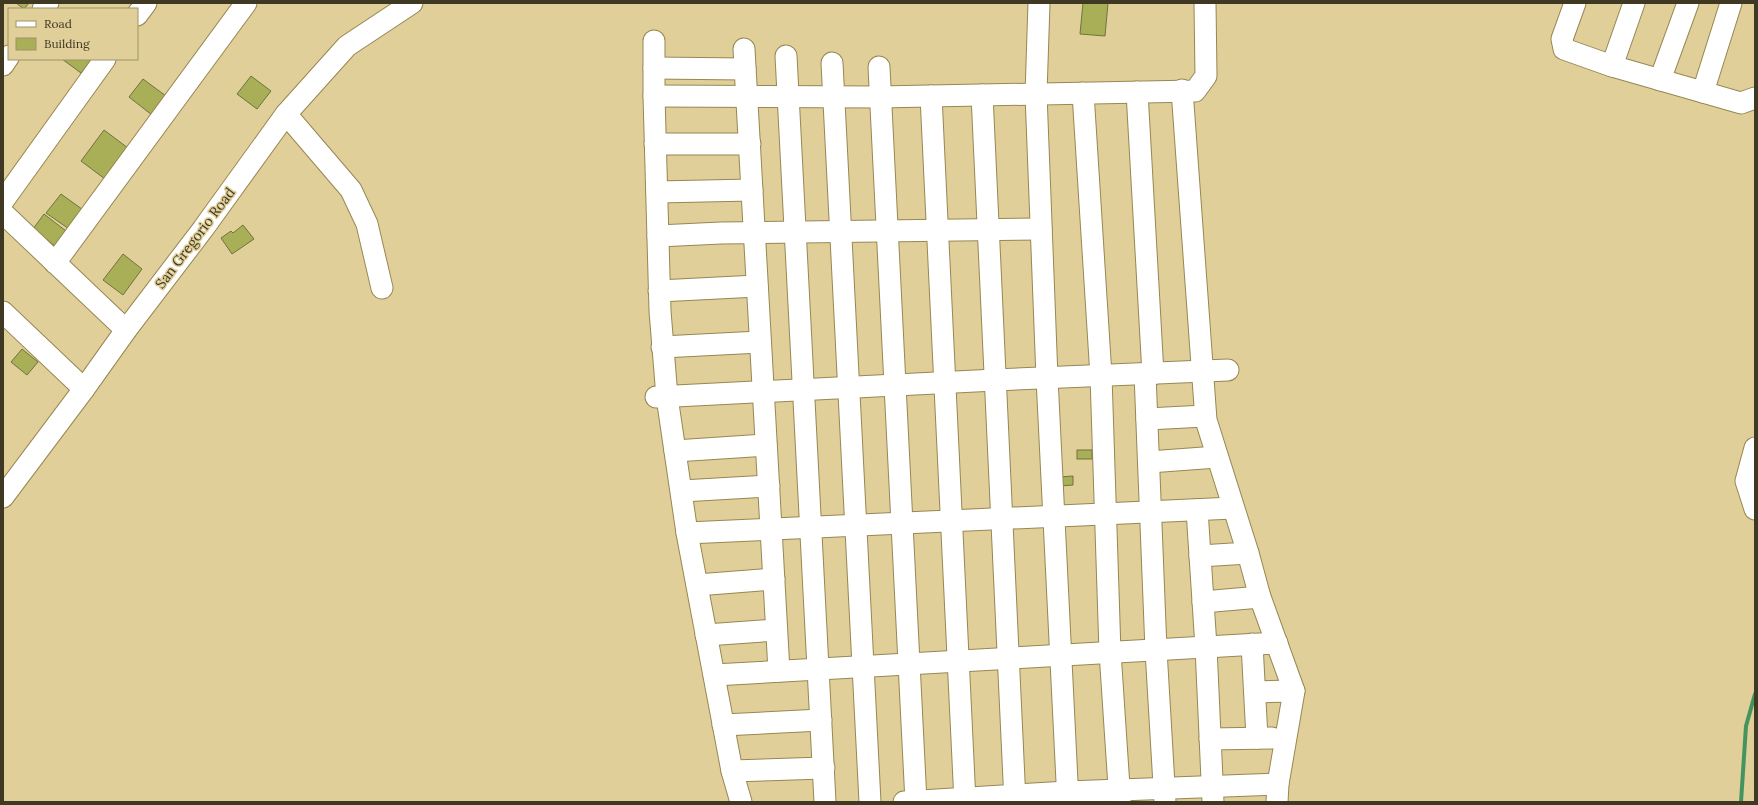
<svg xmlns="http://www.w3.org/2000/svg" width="1758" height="805" viewBox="0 0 1758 805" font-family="Lora,serif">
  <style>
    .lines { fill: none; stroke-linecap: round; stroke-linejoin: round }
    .stream { stroke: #45945f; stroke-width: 4 }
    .building { fill: #a9af57; stroke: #6f733f }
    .minor-casing { stroke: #978753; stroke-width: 23 }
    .minor { stroke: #fff; stroke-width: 21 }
    .labels { text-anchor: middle; stroke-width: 3; stroke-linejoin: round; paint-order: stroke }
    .street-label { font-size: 14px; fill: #3f3822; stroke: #e0cf98 }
  </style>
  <rect width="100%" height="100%" fill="#e0cf98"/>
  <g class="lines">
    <!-- stream -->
    <polyline class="stream" points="1741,802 1746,726 1755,694"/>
  </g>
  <!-- building -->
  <g class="building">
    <polygon points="16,3 29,3 24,9"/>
    <polygon points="1083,3 1108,3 1105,36 1080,34"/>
    <polygon points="62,59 92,59 81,73"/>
    <polygon points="251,76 271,91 257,109 237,94"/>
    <polygon points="143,79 166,96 152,115 129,97"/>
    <polygon points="104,130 128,148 105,179 81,161"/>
    <polygon points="61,194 86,212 72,231 46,213"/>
    <polygon points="44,214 66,231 55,246 33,229"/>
    <polygon points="243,225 254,239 232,254 221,238 231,231 233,233"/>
    <polygon points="123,254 142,269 123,295 103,280"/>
    <polygon points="22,349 38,362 27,375 11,362"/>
    <rect x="1077" y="450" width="15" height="9"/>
    <polygon points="1073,476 1073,485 1060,486 1059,477"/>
  </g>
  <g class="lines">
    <defs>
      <g id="minor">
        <polyline points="1039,3 1036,94 1047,378 1068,802"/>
        <polyline points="1575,3 1562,39 1564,49 1612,66 1741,103 1755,98"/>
        <polyline points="43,9 48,3"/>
        <polyline points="137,15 146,3"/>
        <polyline points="654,41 654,96 660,311 667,397 687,533 732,771 741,802"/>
        <polyline points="744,49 779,671"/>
        <polyline points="786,56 825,802"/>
        <polyline points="832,63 870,802"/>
        <polyline points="3,65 9,56"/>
        <polyline points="1612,66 1634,3"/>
        <polyline points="879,67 916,802"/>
        <polyline points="654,68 745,69"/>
        <polyline points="1660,80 1688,3"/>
        <polyline points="1182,90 1206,420 1248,553 1260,597 1294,691 1278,784 1277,802"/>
        <polyline points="1137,92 1153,374"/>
        <polyline points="1703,92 1731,3"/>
        <polyline points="1083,93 1101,376 1110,652 1120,802"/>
        <polyline points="982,95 1015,802"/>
        <polyline points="654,96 879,97 1195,91 1206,76 1205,3"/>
        <polyline points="931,96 965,802"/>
        <polyline points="286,114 351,190 367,224 382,288"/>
        <polyline points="655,144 750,144"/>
        <polyline points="657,192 752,190"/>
        <polyline points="3,201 105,59"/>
        <polyline points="3,213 126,330"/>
        <polyline points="658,236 721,233 1041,229"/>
        <polyline points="55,263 246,3"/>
        <polyline points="659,291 757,286"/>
        <polyline points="3,312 84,389"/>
        <polyline points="662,347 760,342"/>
        <polyline points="1145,374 1156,650 1165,802"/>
        <polyline points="656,397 995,380 1228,370"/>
        <polyline points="1147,419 1205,416"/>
        <polyline points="1755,448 1746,481 1755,509"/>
        <polyline points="675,451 766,445"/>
        <polyline points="1149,462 1217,457"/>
        <polyline points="682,491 769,486"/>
        <polyline points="3,497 84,389 126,330 203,229 286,114 347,46 412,3"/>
        <polyline points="1197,510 1206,647 1213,802"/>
        <polyline points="687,533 1233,508"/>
        <polyline points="1200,556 1248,553"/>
        <polyline points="697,585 774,579"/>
        <polyline points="1203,602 1260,597"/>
        <polyline points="706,635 776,630"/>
        <polyline points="1252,644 1257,738"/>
        <polyline points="714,675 1277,643"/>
        <polyline points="1255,692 1294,691"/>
        <polyline points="723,725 821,720"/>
        <polyline points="1210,739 1272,738"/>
        <polyline points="732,771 824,768"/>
        <polyline points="904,802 1067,792 1278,784"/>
      </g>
    </defs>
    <!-- minor casing -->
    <use href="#minor" class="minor-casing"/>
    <!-- minor -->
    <use href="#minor" class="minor"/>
  </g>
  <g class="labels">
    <!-- street labels -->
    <g class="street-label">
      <text transform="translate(195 238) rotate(-53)" y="5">San Gregorio Road</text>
    </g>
  </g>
  <!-- border -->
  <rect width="1758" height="805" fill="none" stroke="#3f3822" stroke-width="8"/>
  <!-- legend -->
  <rect x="8" y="8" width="130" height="52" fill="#e0cf98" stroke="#a09369"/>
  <rect x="16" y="21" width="20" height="6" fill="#ffffff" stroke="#a09369"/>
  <text x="44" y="28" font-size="12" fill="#3f3822">Road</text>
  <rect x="16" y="38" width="20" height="12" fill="#a9af57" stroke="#a09369"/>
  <text x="44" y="48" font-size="12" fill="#3f3822">Building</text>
</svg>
